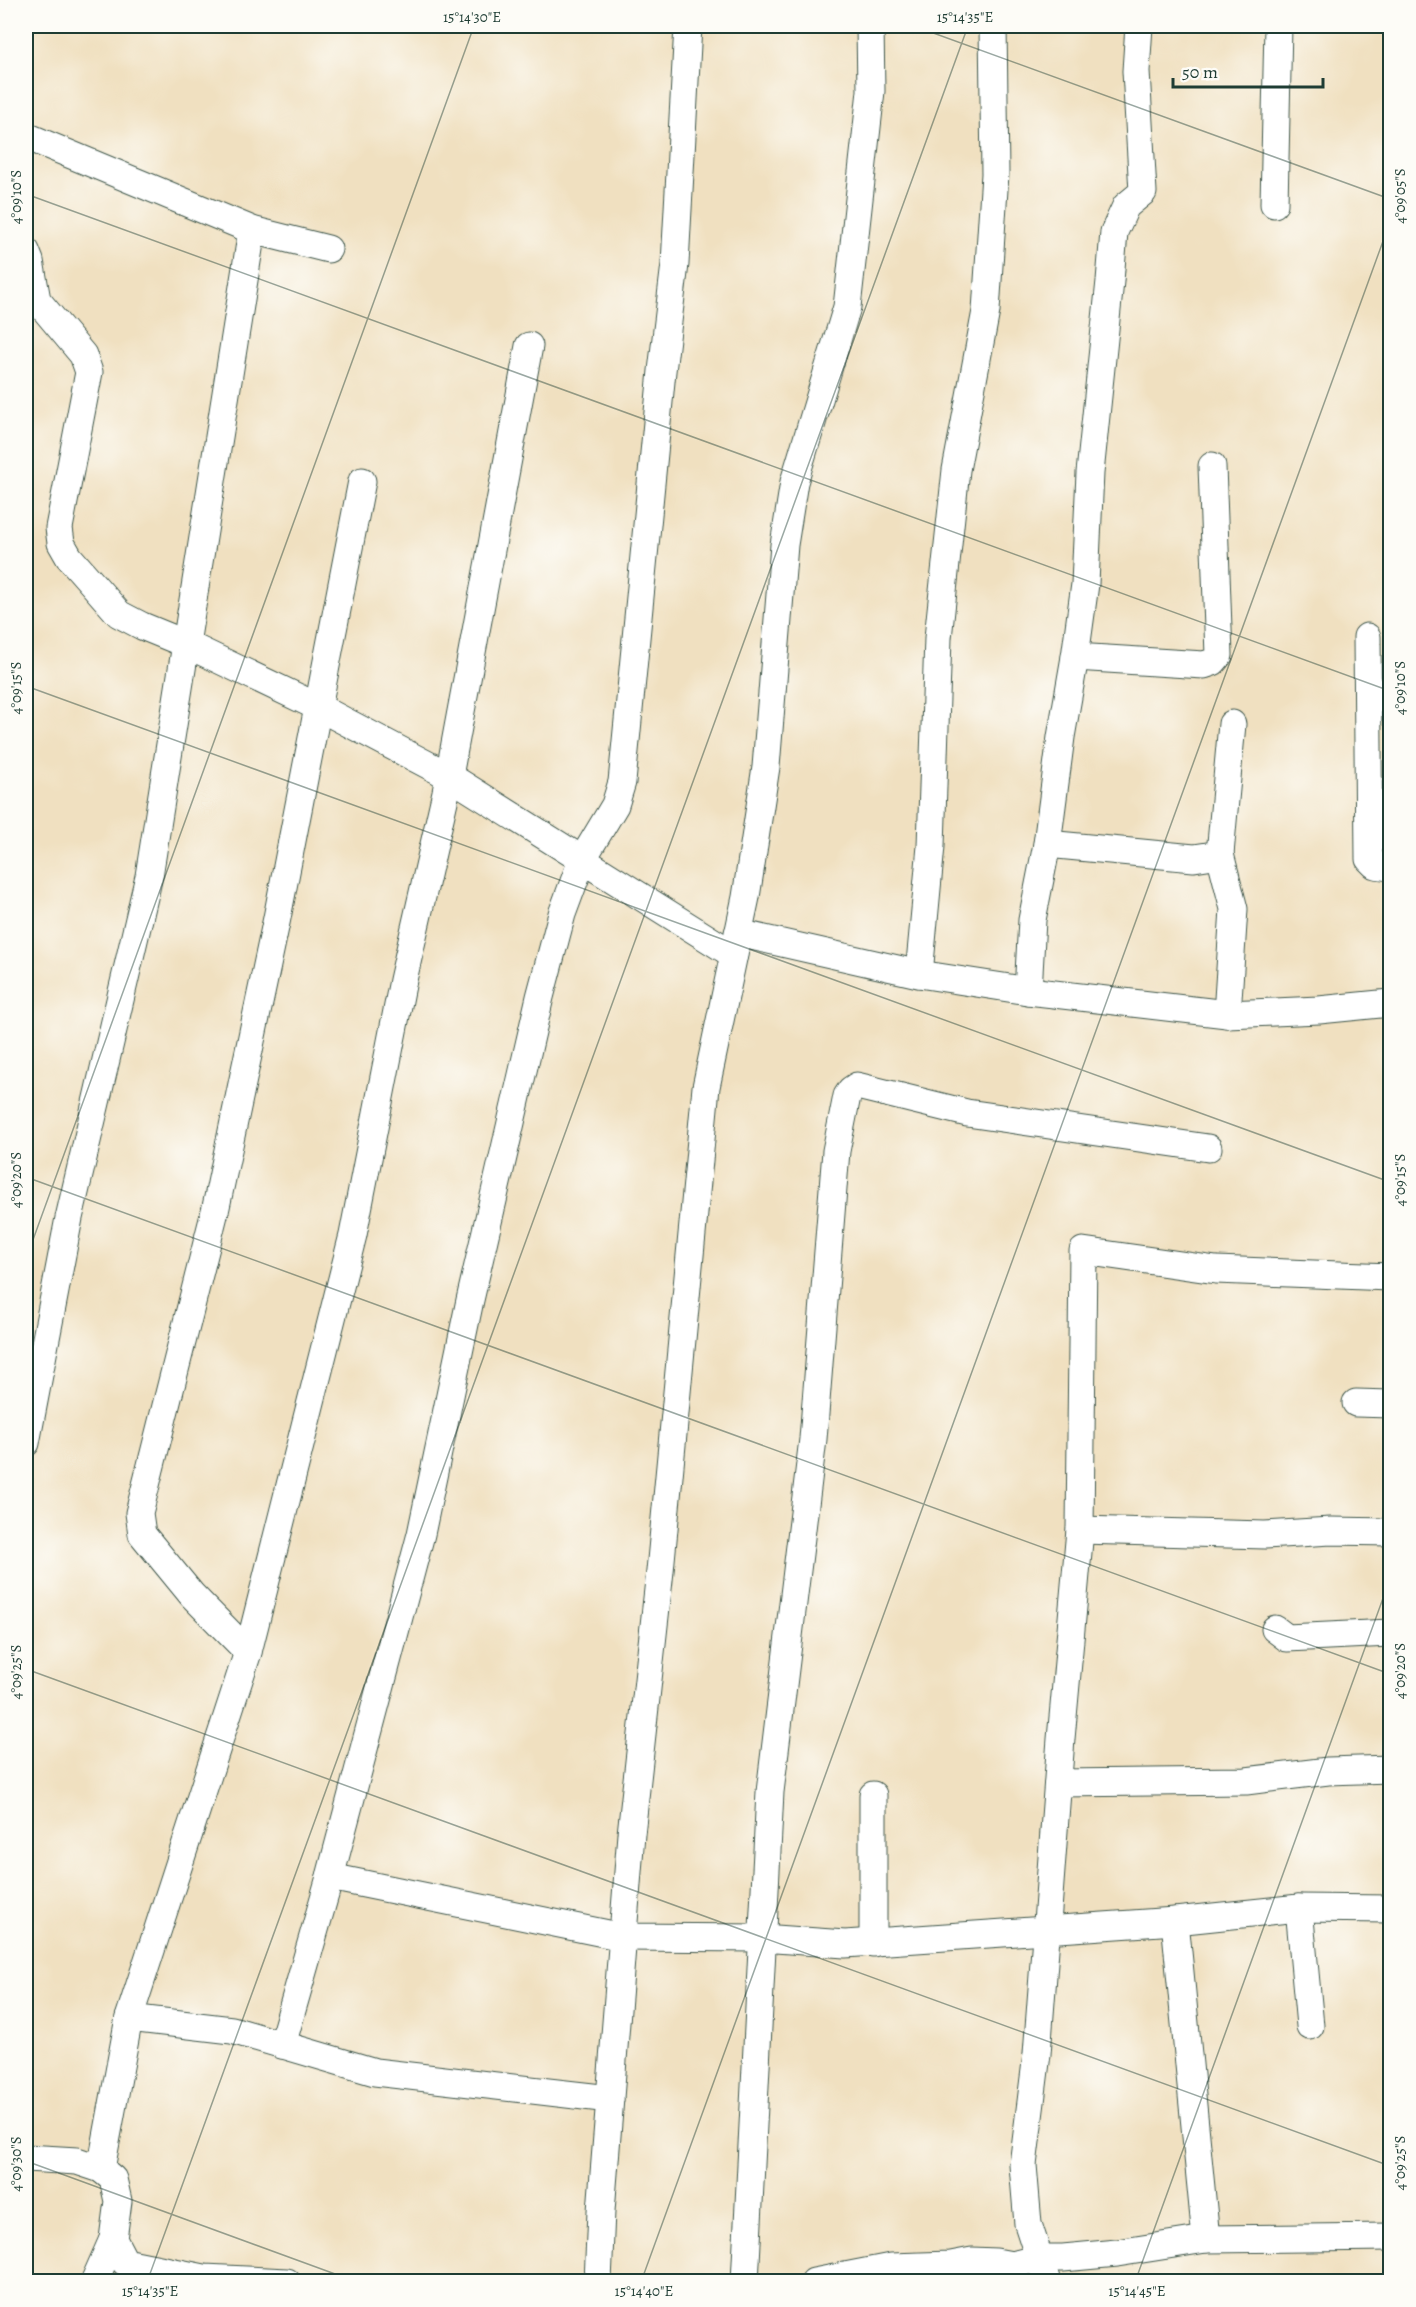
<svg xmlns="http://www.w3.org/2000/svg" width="1416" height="2307" viewBox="0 0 1416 2307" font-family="Alegreya,serif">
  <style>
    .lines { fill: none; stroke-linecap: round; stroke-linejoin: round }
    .minor-casing { stroke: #3e5549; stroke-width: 29 }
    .minor { stroke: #fff; stroke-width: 27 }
    .ticks { fill: none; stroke: #1f3d34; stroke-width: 1.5; stroke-opacity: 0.45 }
    .neatline { fill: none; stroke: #1f3d34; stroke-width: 2 }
    .ticks-label { font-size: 15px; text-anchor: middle; fill: #1f3d34 }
  </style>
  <rect width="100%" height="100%" fill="#fdfcf7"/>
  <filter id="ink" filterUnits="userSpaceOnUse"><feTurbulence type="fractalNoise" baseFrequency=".0167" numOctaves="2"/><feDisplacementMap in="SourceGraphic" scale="12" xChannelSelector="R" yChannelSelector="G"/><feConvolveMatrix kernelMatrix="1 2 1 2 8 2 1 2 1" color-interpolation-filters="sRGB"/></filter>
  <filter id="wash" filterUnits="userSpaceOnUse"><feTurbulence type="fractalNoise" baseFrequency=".008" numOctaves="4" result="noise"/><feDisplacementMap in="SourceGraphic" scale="24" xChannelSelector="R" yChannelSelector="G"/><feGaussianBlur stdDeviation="1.35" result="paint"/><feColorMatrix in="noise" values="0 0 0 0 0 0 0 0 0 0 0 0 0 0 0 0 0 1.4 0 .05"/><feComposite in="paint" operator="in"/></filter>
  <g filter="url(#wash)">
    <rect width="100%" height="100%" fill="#f0e0c0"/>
  </g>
  <g filter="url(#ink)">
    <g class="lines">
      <defs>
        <g id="minor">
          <polyline points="26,136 252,230 328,249"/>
          <polyline points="1274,204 1278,26"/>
          <polyline points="26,251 30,261 37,300 83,355 89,372 59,528 61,543 69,557 119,614 142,626 186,644 318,707 449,776 734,955"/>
          <polyline points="1367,637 1369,859 1375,865 1390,867"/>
          <polyline points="1075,657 1204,665 1213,662 1219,655 1212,466"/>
          <polyline points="1047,844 1194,858 1220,854"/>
          <polyline points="738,933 919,974 1028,991 1227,1014 1319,1010 1390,1003"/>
          <polyline points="919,974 931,846 938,638 956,470 986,311 995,174 993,26"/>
          <polyline points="1028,991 1032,920 1047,844 1061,737 1075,657 1085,584 1090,473 1110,281 1114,232 1126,206 1143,192 1136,71 1139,26"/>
          <polyline points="1227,1014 1234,909 1220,854 1232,724"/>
          <polyline points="1356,1403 1390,1404"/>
          <polyline points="26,1443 69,1218 149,876 252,230"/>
          <polyline points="1080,1530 1265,1535 1331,1531 1390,1532"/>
          <polyline points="1275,1629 1287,1638 1390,1633"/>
          <polyline points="248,1652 192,1595 142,1534 139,1513 216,1207 277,918 362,481"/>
          <polyline points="1058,1783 1246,1781 1328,1771 1390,1769"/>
          <polyline points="873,1795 873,1943"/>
          <polyline points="330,1877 623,1937 762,1938 845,1944 1175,1921 1299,1908 1390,1909"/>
          <polyline points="1299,1908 1310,2026"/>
          <polyline points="1175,1921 1206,2239"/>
          <polyline points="129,2018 232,2030 375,2072 610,2099"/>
          <polyline points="282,2045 330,1877 421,1534 470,1300 540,997 562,914 582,860 615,805 622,782 662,371 675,264 688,26"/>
          <polyline points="26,2158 77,2161 101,2169"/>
          <polyline points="113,2239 125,2262 204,2278 287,2282"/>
          <polyline points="94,2282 113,2239 118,2201 113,2179 101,2169 129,2018 248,1652 353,1235 403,980 446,792 529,346"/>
          <polyline points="598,2282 601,2211 631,1834 660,1571 706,1087 746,897 766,767 784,545 794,482 847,307 871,91 870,26"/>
          <polyline points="745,2282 770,1792 813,1439 836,1151 847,1096 851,1090 857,1086 967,1113 1208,1148"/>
          <polyline points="814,2282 891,2267 951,2265 972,2261 996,2262 1012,2265 1040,2258 1063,2258 1117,2253 1206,2239 1390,2237"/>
          <polyline points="1047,2282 1028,2224 1023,2165 1037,2054 1061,1739 1080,1530 1083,1251 1216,1270 1390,1277"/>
        </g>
      </defs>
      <!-- minor casing -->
      <use href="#minor" class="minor-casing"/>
      <!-- minor -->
      <use href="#minor" class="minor"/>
    </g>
  </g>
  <!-- ticks -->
  <path class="ticks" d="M914,26L1390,199M26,194L1390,691M26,686L1390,1182M26,1177L1390,1674M26,1259L474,26M26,1669L1390,2166M26,2161L357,2282M147,2282L968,26M641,2282L1390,222M1135,2282L1390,1579"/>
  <!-- margin -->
  <rect width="1416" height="2307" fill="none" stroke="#fdfcf7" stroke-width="66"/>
  <!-- scale -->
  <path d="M1173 78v9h150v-9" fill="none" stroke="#1f3d34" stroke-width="3"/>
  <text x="1182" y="78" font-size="18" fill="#1f3d34" stroke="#fdfcf7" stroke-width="4.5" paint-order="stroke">50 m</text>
  <rect x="33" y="33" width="1350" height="2241" class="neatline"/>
  <g class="ticks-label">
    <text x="472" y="22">15°14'30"E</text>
    <text x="965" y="22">15°14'35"E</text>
    <text transform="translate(1400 196) rotate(-90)" y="5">4°09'05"S</text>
    <text transform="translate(16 197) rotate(-90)" y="5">4°09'10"S</text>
    <text transform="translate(1400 688) rotate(-90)" y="5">4°09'10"S</text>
    <text transform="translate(16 688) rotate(-90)" y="5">4°09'15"S</text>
    <text transform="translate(1400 1180) rotate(-90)" y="5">4°09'15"S</text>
    <text transform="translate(16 1180) rotate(-90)" y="5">4°09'20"S</text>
    <text transform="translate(1400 1671) rotate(-90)" y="5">4°09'20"S</text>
    <text transform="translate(16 1672) rotate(-90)" y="5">4°09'25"S</text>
    <text transform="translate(1400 2163) rotate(-90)" y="5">4°09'25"S</text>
    <text transform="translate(16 2164) rotate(-90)" y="5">4°09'30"S</text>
    <text x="150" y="2296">15°14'35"E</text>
    <text x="644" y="2296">15°14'40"E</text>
    <text x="1137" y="2296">15°14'45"E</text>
  </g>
</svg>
